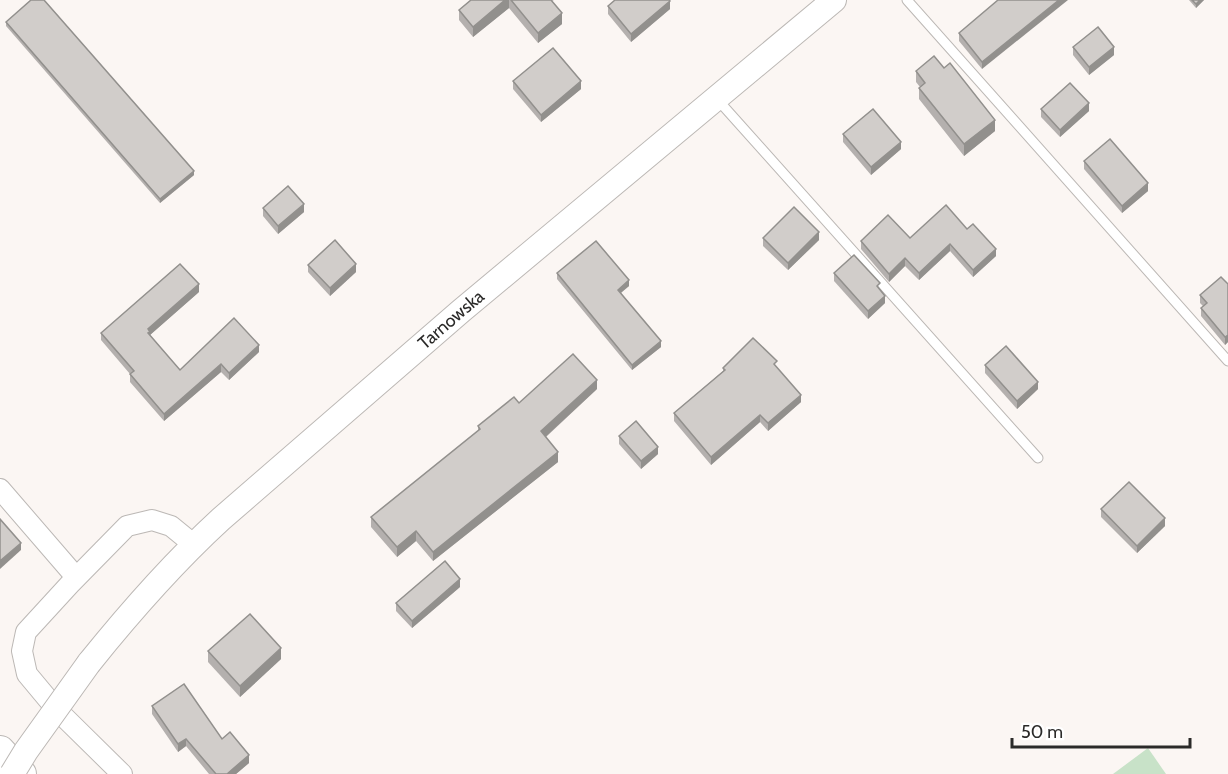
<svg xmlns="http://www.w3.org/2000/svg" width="1228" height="774" viewBox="0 0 1228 774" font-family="Cabin,sans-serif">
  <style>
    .green { fill: #c8e2c8 }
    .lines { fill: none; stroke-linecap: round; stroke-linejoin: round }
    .service-casing { stroke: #bcb8b5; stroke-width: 11 }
    .minor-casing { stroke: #bcb8b5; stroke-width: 22 }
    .tertiary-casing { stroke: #bcb8b5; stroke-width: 26 }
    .primary-casing { stroke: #bcb8b5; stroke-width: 32 }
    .service { stroke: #fff; stroke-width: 9 }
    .minor { stroke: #fff; stroke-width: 20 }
    .tertiary { stroke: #fff; stroke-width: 24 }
    .primary { stroke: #fff; stroke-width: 30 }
    .tertiary-bridge-casing { stroke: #bcb8b5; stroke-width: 26; stroke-linecap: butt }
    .tertiary-bridge { stroke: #fff; stroke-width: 24 }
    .wall { fill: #b4b0ae }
    .shaded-wall { fill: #92908d }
    .building { fill: #d1cdca; stroke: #92908d; stroke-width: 1.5 }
    .labels { text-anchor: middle; stroke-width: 4.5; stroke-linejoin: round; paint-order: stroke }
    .street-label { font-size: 18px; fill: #2b2a29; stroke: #fff }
  </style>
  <rect width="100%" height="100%" fill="#fbf6f3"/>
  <!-- green -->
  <polygon class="green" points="1148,748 1166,774 1113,774"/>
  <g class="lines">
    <defs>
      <g id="service">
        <polyline points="907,0 1228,361"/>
        <polyline points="717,99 1038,458"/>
      </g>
      <g id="minor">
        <polyline points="0,489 76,577"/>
        <polyline points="122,774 57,710 27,674 22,651 26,632 70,584 127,526 152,520 171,526 193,544"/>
      </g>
      <g id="tertiary">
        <path id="s1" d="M89,663C130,612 172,564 221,519L461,311L834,0"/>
      </g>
      <polyline id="primary" points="0,751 21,774"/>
    </defs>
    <!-- service casing -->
    <use href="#service" class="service-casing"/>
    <!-- minor casing -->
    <use href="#minor" class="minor-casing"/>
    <!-- tertiary casing -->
    <use href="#tertiary" class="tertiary-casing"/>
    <!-- primary casing -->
    <use href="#primary" class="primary-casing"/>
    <!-- service -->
    <use href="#service" class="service"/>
    <!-- minor -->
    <use href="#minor" class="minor"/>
    <!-- tertiary -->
    <use href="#tertiary" class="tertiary"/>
    <!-- primary -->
    <use href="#primary" class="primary"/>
    <defs>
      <polyline id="tertiary-bridge" points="12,774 26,751 89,663"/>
    </defs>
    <!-- tertiary-bridge casing -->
    <use href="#tertiary-bridge" class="tertiary-bridge-casing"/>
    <!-- tertiary-bridge -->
    <use href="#tertiary-bridge" class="tertiary-bridge"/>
  </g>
  <!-- wall -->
  <g class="wall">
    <polygon points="471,0 554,0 552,1 562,24 538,43 509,8 473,37 459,20 459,10"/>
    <polygon points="998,0 982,69 959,41 959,33"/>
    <polygon points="1189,0 1204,0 1196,8"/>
    <polygon points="608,6 670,9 631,42 608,14"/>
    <polygon points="6,22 194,175 160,203 6,26"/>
    <polygon points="1073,47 1114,55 1089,75 1073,55"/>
    <polygon points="916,71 995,131 964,156 919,99 919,88 920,87 916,82"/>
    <polygon points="513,81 581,89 541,122 513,89"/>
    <polygon points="1041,109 1089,111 1060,137 1041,117"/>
    <polygon points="843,134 901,149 871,175 843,142"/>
    <polygon points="1084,161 1148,191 1122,213 1084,169"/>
    <polygon points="263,208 304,212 278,234 263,216"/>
    <polygon points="967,229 996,256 973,277 950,251 919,280 905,266 889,282 861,249 861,241 910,238"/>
    <polygon points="763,238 819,240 788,270 763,246"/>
    <polygon points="308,265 356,272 330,296 308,272"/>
    <polygon points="557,273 629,286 621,293 661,347 632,370 557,279"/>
    <polygon points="834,273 880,289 885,303 868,319 834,281"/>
    <polygon points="1228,284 1228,342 1225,345 1201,316 1201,308 1203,306 1200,303 1200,295"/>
    <polygon points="199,292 150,335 180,370 259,352 229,380 221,372 164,421 130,382 130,374 101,340 101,333"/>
    <polygon points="985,365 1038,389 1017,409 985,373"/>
    <polygon points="723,368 777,368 801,402 768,431 760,422 711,465 674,421 674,413 723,371"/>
    <polygon points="597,389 546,437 558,462 433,561 416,541 397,557 371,527 371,517 478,431 478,426"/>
    <polygon points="619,436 658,454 641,469 619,444"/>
    <polygon points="1101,509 1165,526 1137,553 1101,517"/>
    <polygon points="460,587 412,628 396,611 396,603"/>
    <polygon points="208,651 281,659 240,697 208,662"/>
    <polygon points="152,706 222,739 249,763 236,774 209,774 186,746 178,752 152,714"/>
  </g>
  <!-- shaded-wall -->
  <g class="shaded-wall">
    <polygon points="505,0 509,0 509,8 473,37 473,27"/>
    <polygon points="1059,0 1068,0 982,69 982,62"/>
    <polygon points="1200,0 1204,0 1196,8 1196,4"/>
    <polygon points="670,1 670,9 631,42 631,34"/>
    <polygon points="562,13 562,24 538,43 538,33"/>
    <polygon points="1114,47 1114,55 1089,75 1089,67"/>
    <polygon points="581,81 581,89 541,122 541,115"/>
    <polygon points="1089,103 1089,111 1060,137 1060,130"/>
    <polygon points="995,120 995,131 964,156 964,144"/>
    <polygon points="901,142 901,149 871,175 871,167"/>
    <polygon points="194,171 194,175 160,203 160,199"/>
    <polygon points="1148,183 1148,191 1122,213 1122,206"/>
    <polygon points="304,204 304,212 278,234 278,226"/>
    <polygon points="819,232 819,240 788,270 788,263"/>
    <polygon points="950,244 950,251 919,280 919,273"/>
    <polygon points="996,249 996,256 973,277 973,270"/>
    <polygon points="905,258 905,266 889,282 889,274"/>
    <polygon points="356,264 356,272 330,296 330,288"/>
    <polygon points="629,280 629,286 618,295 618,290"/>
    <polygon points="199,284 199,292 150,335 150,339 148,329"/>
    <polygon points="885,296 885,303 868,319 868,311"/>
    <polygon points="1228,335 1228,342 1225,345 1225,337"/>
    <polygon points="661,341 661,347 632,370 632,365"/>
    <polygon points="259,345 259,352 229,380 229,373"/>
    <polygon points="221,364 221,372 164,421 164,414"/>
    <polygon points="597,380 597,389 541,441 541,431"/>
    <polygon points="1038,382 1038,389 1017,409 1017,401"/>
    <polygon points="801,395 801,402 768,431 768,423"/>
    <polygon points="760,415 760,422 711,465 711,457"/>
    <polygon points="658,447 658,454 641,469 641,461"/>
    <polygon points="558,452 558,462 433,561 433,552"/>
    <polygon points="1165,518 1165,526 1137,553 1137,546"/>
    <polygon points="416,531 416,541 397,557 397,547"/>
    <polygon points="21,543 21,550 0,569 0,561"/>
    <polygon points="460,579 460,587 412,628 412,621"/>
    <polygon points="281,648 281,659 240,697 240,686"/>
    <polygon points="186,739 186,746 178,752 178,744"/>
    <polygon points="249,755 249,763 236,774 227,774"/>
  </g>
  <!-- building -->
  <g class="building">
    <polygon points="31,0 44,0 194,171 160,199 6,22"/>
    <polygon points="471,0 505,0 473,27 459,10"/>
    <polygon points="511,0 551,0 562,13 538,33"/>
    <polygon points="615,0 669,0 670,1 631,34 608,6"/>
    <polygon points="998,0 1059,0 982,62 959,33"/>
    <polygon points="1192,0 1200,0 1196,4"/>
    <polygon points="1098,27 1114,47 1089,67 1073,47"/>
    <polygon points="553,48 581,81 541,115 513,81"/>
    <polygon points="934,56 944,68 950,63 995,120 964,144 919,88 925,83 916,71"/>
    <polygon points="1070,83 1089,103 1060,130 1041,109"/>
    <polygon points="873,109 901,142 871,167 843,134"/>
    <polygon points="1110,139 1148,183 1122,206 1084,161"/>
    <polygon points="288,186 304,204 278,226 263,208"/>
    <polygon points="946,205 967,229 973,224 996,249 973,270 950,244 919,273 905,258 889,274 861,241 888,215 910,238"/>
    <polygon points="794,207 819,232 788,263 763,238"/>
    <polygon points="335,240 356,264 330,288 308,265"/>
    <polygon points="596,241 629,280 618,290 661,341 632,365 557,273"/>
    <polygon points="854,255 880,283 877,286 885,296 868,311 834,273"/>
    <polygon points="180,264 199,284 148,329 150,332 148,333 180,370 234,318 259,345 229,373 221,364 164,414 130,374 134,371 101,333"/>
    <polygon points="1221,277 1228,284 1228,335 1225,337 1201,308 1207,303 1200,295"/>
    <polygon points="753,338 777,361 774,364 801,395 768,423 760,415 711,457 674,413 725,370 723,368"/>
    <polygon points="1006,346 1038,382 1017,401 985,365"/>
    <polygon points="573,354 597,380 541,431 558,452 433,552 416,531 397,547 371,517 480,429 478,426 514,397 519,403"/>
    <polygon points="636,421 658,447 641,461 619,436"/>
    <polygon points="1129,482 1165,518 1137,546 1101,509"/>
    <polygon points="0,519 21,543 0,561"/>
    <polygon points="445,561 460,579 412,621 396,603"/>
    <polygon points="250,614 281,648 240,686 208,651"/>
    <polygon points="184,684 222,739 230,732 249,755 227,774 216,774 186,739 178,744 152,706"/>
  </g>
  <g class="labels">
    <!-- street labels -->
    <g class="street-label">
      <text dy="6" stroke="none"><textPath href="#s1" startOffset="500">Tarnowska</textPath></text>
    </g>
  </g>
  <!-- scale -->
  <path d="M1012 738v9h178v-9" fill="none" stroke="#2b2a29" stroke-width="3"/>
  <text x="1021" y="738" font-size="18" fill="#2b2a29" stroke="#ffffff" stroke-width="4.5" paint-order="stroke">50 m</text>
</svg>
